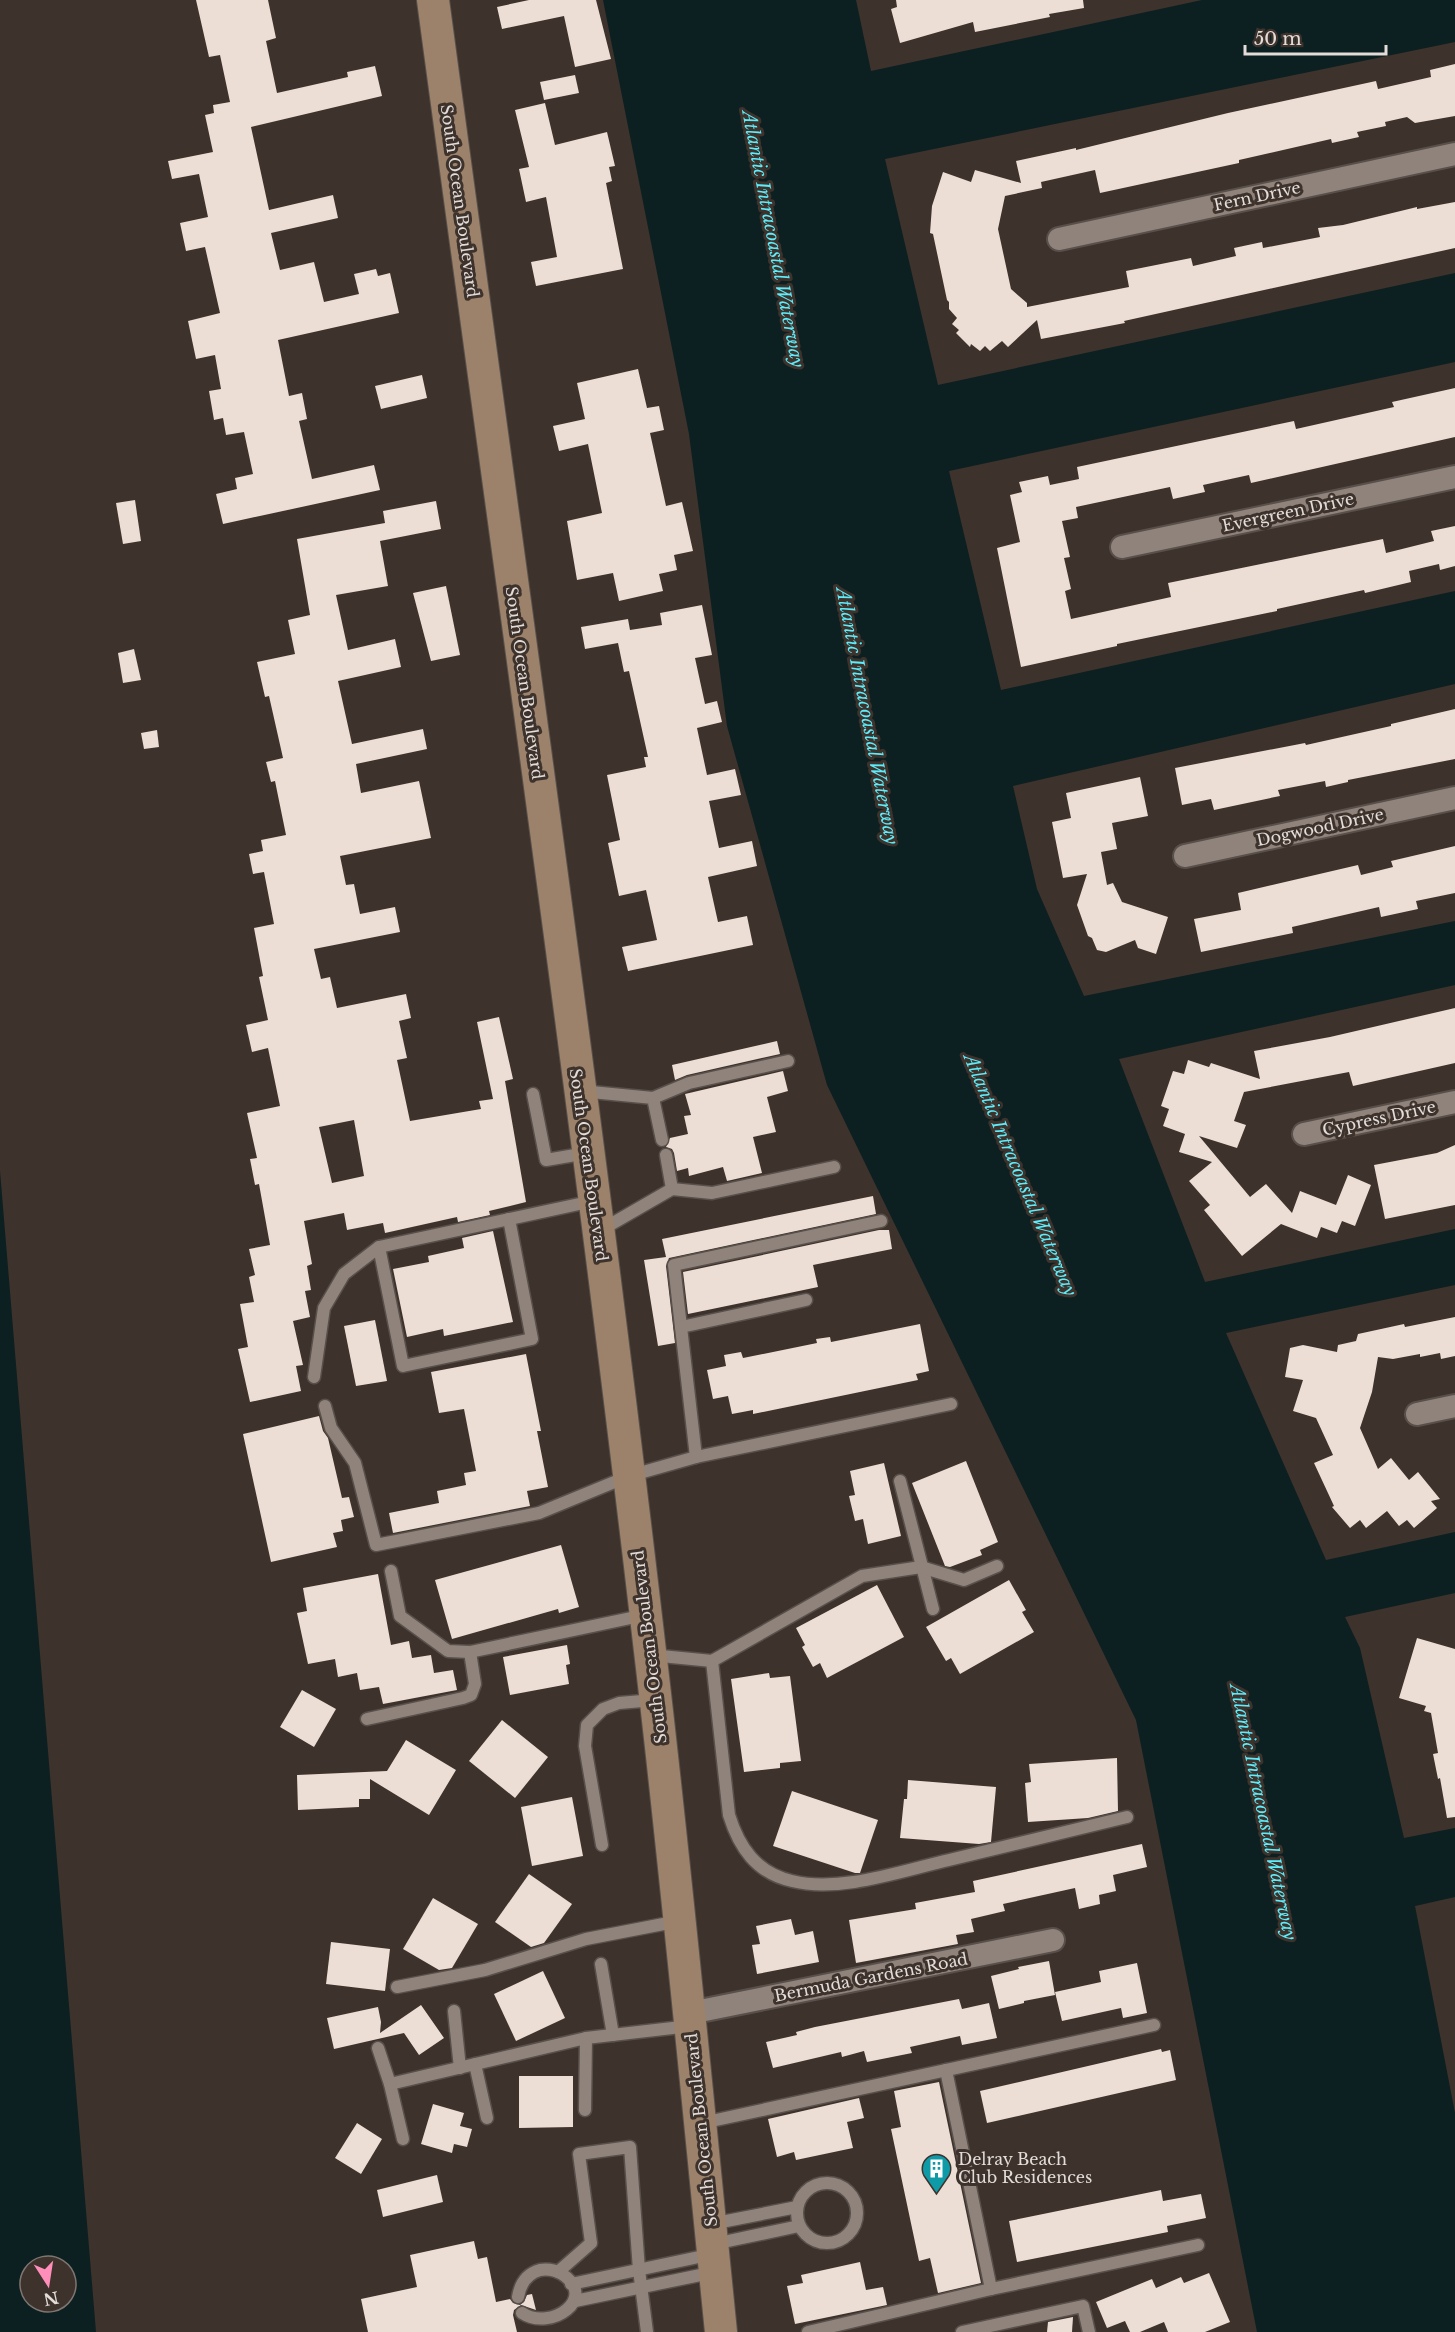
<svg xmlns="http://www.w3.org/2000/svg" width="1455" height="2332" viewBox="0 0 1455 2332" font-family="'Libre Baskerville',serif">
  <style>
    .water { fill: #0c1f21; fill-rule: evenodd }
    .building { fill: #ecddd5; fill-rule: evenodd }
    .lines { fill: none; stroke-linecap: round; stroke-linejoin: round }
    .lane-casing { stroke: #59504b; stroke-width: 15 }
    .street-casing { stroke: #59504b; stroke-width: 26 }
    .secondary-casing { stroke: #59504b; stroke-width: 34 }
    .lane { stroke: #90837b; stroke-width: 12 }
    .street { stroke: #90837b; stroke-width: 22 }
    .secondary { stroke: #9c826a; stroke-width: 32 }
    .labels { text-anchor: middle; stroke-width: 6; stroke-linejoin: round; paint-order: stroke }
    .street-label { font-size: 16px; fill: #e3dcd8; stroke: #3d322c }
    .poi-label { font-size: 16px; fill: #e3dcd8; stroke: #3d322c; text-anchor: start }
    .water-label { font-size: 18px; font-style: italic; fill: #5dedfa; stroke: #3d322c }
  </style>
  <rect width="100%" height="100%" fill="#3d322c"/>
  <!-- water -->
  <g class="water">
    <polygon points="603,0 856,0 871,71 1202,0 1455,0 1455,42 885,159 938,385 1455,273 1455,362 949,471 1001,690 1455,591 1455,684 1013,786 1037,889 1084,996 1455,921 1455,985 1119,1059 1205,1282 1455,1229 1455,1285 1226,1333 1326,1560 1455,1532 1455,1593 1345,1617 1360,1648 1404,1838 1455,1828 1455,1897 1415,1906 1455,2113 1455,2332 1257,2332 1136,1720 827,1085 727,726 689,434"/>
    <path d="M0,1171L96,2332H0ZM30,2266H66V2302H30Z"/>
  </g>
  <!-- building -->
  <g class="building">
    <polygon points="196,0 268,0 276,38 266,41 277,93 348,77 347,72 375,66 382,96 251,127 269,210 333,195 338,218 271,233 280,270 314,262 324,302 359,294 354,274 376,269 378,276 390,273 399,313 278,340 289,396 302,393 307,419 299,421 312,479 374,465 380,490 223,524 216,494 237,489 235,478 253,474 244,432 226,435 223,418 214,420 209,391 221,389 215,355 196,359 188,321 220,313 205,247 186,251 180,223 208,217 199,174 172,179 168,161 213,152 205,115 214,113 213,105 230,102 220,55 209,57"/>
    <polygon points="529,0 596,0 611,59 575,67 564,16 502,29 497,7"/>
    <polygon points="896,0 1083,0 1084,8 1049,14 1050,17 975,32 973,22 900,43 891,9 897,7"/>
    <polygon points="1455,64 1455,116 1415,123 1407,117 1385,122 1386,126 1357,132 1359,137 1332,143 1331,139 1239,160 1239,163 1100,193 1095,170 1041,182 1042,188 1005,196 998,229 1011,289 1027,303 1027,307 1129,287 1126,271 1191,258 1193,266 1236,256 1234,248 1262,242 1263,248 1320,237 1318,228 1343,225 1417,207 1417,209 1455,202 1455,248 1124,321 1125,323 1041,339 1037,320 1008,347 1002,341 990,351 985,346 980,351 971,344 970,347 956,333 959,330 952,324 957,318 949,309 949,302 947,300 933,234 930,233 932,206 943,172 971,182 975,170 1021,183 1016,161 1076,148 1076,150 1228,113 1376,81 1378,89 1431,77 1430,70"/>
    <polygon points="575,75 579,93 544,100 540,82"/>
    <polygon points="545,103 555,145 607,132 615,166 609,167 612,181 606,183 623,269 536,286 531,262 557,257 546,197 526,202 519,169 529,167 515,110"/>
    <polygon points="638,369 647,408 659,406 664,430 650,433 666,506 682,502 693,551 674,555 677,570 659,574 663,591 619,601 613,573 577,580 567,521 602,513 588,444 559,451 553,426 585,419 577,383"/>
    <polygon points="422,375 427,398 381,409 375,386"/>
    <polygon points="1455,388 1455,437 1251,483 1249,475 1203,485 1205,492 1173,499 1170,487 1076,507 1078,518 1062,521 1070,557 1064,558 1071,589 1065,591 1071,619 1171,597 1168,583 1383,539 1386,553 1434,541 1431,531 1455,526 1455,566 1440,570 1439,564 1409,571 1411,582 1365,593 1364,590 1277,609 1277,611 1117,644 1117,646 1021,667 997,548 1020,542 1010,495 1022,492 1019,482 1048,476 1050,485 1079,479 1077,467 1294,421 1296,429 1394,407 1392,402"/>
    <polygon points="135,500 141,541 123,544 116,503"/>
    <path d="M436,501L441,529L380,541L388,586L336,595L348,650L395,639L401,667L338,681L352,744L423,729L427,749L356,764L361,793L419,781L431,838L340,856L346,885L354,884L360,914L395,907L400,932L314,949L321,979L330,977L337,1008L406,994L411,1018L399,1021L407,1058L397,1060L410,1121L481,1109L479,1101L493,1099L477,1022L499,1017L513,1079L505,1081L526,1202L489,1211L490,1215L458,1222L457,1217L385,1233L383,1223L347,1230L344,1213L304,1221L312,1264L307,1266L311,1290L305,1291L310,1317L293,1321L303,1365L296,1366L301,1391L250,1402L238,1349L248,1347L240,1304L254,1302L249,1277L255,1275L249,1249L270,1245L259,1184L255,1185L250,1159L257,1158L247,1113L280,1106L268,1048L252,1052L246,1025L268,1020L259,977L263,976L254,928L274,924L264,872L253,874L249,854L263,851L261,840L286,835L275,781L271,782L266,762L283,758L269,696L265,697L257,662L295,654L288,620L310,615L297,539L385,523L383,511ZM354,1120L364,1176L332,1183L319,1127Z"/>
    <polygon points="446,586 460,655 431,661 413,593"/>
    <polygon points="702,605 712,655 695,658 705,704 717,701 722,722 697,728 707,775 735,769 741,795 709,801 719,848 752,841 757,866 708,877 718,922 747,916 753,945 628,971 622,947 657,940 646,890 619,896 608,843 620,840 607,775 646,767 644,757 648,757 629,671 624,672 618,643 585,649 581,627 628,619 630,630 662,625 660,613"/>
    <polygon points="134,649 141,680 123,683 118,653"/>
    <polygon points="1455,709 1455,759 1348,780 1348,782 1326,787 1325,781 1278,790 1280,796 1214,810 1211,799 1182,805 1175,768 1305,743 1306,745 1391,726 1391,724"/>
    <polygon points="157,730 159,747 144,749 141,733"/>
    <polygon points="1140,777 1148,816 1112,823 1117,849 1101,852 1107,885 1113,883 1122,902 1168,917 1156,954 1138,948 1135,940 1106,952 1097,950 1092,938 1088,936 1077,905 1087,874 1063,878 1052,822 1071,818 1066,793"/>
    <polygon points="1455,846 1455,893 1416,901 1418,909 1381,917 1379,907 1292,927 1293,933 1201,952 1194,919 1241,910 1238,893 1358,865 1361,875 1393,867 1391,861"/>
    <polygon points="1455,1008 1455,1063 1353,1086 1349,1072 1244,1092 1234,1121 1246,1125 1237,1148 1199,1136 1250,1197 1266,1184 1292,1213 1300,1191 1336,1205 1348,1175 1371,1185 1355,1226 1342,1221 1337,1233 1321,1227 1317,1238 1281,1224 1242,1256 1204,1210 1210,1205 1189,1181 1212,1162 1179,1152 1185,1134 1163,1126 1169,1109 1161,1106 1173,1071 1184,1074 1188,1060 1209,1067 1211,1063 1260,1079 1254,1051 1330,1037"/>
    <polygon points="777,1041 780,1054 687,1075 675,1080 672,1065"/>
    <polygon points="783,1071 788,1091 767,1097 776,1132 753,1137 762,1173 727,1181 723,1167 689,1176 688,1168 677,1171 674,1153 672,1149 666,1147 670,1138 688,1134 684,1116 691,1115 685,1094"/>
    <polygon points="1455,1145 1455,1205 1385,1219 1374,1165 1437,1153"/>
    <polygon points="873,1196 876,1214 669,1258 666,1266 675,1343 658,1346 644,1260 666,1257 662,1239"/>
    <polygon points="879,1230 889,1230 892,1249 813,1265 818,1287 688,1314 683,1272"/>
    <polygon points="493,1231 513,1322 444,1336 443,1329 407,1337 393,1269 429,1262 428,1256 464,1248 462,1238"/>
    <polygon points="1455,1317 1455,1356 1441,1359 1440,1353 1420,1357 1420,1354 1393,1359 1378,1357 1372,1392 1360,1428 1378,1469 1391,1458 1409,1480 1418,1472 1440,1499 1431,1501 1437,1508 1414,1528 1407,1520 1399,1526 1387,1511 1366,1528 1360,1520 1350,1528 1332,1507 1334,1506 1314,1463 1333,1455 1316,1418 1293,1411 1303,1380 1285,1377 1290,1348 1303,1345 1337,1352 1338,1345 1356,1341 1358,1334 1404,1324 1405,1327"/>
    <polygon points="375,1320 387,1381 356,1386 344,1326"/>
    <polygon points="920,1324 929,1371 916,1374 918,1380 753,1414 753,1410 732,1414 728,1396 713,1399 707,1370 726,1366 724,1355 741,1352 743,1358 817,1343 816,1339 830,1337 831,1342"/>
    <polygon points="526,1354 541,1431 537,1431 548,1487 527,1491 530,1506 393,1533 389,1513 439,1503 437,1491 466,1485 464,1473 476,1471 464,1409 439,1413 431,1372"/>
    <polygon points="319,1416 323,1431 328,1438 342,1498 349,1497 354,1517 341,1520 343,1531 333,1533 337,1547 271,1562 243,1434"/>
    <polygon points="966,1461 998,1542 980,1550 982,1555 950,1567 945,1566 912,1483"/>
    <polygon points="884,1463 901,1536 868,1544 863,1519 855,1521 849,1496 855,1495 850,1471"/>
    <polygon points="561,1545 579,1607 559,1613 558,1609 452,1639 435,1580"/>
    <polygon points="378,1574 391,1645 409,1641 412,1658 431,1655 434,1673 453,1670 457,1690 383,1704 379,1687 360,1690 357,1673 338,1677 335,1659 308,1664 297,1613 307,1611 303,1588"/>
    <polygon points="1009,1580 1026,1610 1022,1612 1034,1632 960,1674 951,1658 946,1661 926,1627"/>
    <polygon points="877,1585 904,1637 827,1678 820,1663 813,1667 802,1647 805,1645 796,1628"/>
    <polygon points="1417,1638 1455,1649 1455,1817 1447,1818 1440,1778 1438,1779 1433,1754 1438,1753 1431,1713 1424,1711 1426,1706 1399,1698"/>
    <polygon points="567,1645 570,1664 566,1665 569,1684 510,1695 503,1657"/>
    <polygon points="769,1673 770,1678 790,1676 801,1761 780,1763 780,1768 744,1772 731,1679"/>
    <polygon points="302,1690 336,1709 314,1747 280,1727"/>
    <polygon points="502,1720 548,1757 515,1798 469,1761"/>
    <polygon points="406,1740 456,1770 429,1815 370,1779 370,1799 359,1799 359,1807 298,1810 297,1775 387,1771"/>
    <polygon points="1117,1758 1118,1811 1088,1818 1028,1822 1025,1783 1031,1782 1029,1764"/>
    <polygon points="908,1780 996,1787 991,1842 979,1844 900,1838 904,1799 907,1799"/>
    <polygon points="792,1791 878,1820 860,1873 855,1873 773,1846"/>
    <polygon points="572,1797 583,1856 532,1866 521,1807"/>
    <polygon points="1142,1844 1147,1867 1113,1875 1116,1891 1099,1895 1100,1904 1079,1909 1075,1888 1003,1904 1005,1911 971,1919 974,1932 956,1935 958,1944 856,1963 849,1920 916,1909 915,1903 975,1892 973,1881"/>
    <polygon points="529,1874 572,1904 544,1943 531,1947 495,1922"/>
    <polygon points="433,1898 478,1924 452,1968 439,1970 403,1949"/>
    <polygon points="791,1919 795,1935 813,1931 819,1962 757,1974 752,1945 760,1944 756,1926"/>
    <polygon points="331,1942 390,1949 385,1991 326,1984"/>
    <polygon points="1049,1961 1055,1995 1024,2001 1024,2003 999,2009 991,1976 1019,1969 1018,1967"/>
    <polygon points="1137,1963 1147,2013 1123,2018 1121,2008 1062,2021 1055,1992 1101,1982 1099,1971"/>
    <polygon points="543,1971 565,2018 516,2041 494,1994"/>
    <polygon points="959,1999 962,2009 989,2003 997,2038 962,2045 960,2036 910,2047 912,2053 867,2062 864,2051 842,2057 841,2052 773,2068 766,2042 797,2035 796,2032 815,2027"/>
    <polygon points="421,2005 444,2038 419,2055 404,2033 334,2049 327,2018 378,2007 381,2022 380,2033"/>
    <polygon points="1161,2049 1162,2052 1170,2050 1176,2080 987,2123 980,2091"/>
    <polygon points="519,2076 573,2076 573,2127 519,2128"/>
    <polygon points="939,2082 981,2283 938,2293 930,2258 919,2261 891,2129 901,2127 894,2091"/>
    <polygon points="859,2098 864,2118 847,2122 853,2148 796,2160 794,2152 777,2157 768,2119"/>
    <polygon points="433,2104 464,2113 460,2126 472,2129 467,2147 454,2144 452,2153 421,2144"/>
    <polygon points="357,2123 382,2139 361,2174 335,2158"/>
    <polygon points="437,2175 443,2202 383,2217 377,2190"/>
    <polygon points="1161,2190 1163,2201 1201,2194 1206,2218 1167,2226 1168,2232 1017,2262 1009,2221"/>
    <polygon points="474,2241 478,2259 487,2257 496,2302 510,2299 513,2303 520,2305 524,2302 527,2295 532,2294 536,2310 521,2305 514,2310 513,2315 517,2332 368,2332 361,2299 417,2287 410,2255"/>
    <polygon points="860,2262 866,2290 883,2287 887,2305 795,2324 787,2286 803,2283 801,2275"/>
    <polygon points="1209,2273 1230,2322 1205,2332 1168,2332 1164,2322 1140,2332 1130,2332 1125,2321 1107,2328 1096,2302 1152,2279 1156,2288 1181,2277 1184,2283"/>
    <polygon points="1073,2317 1072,2332 1047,2332 1048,2322"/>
  </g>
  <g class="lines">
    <defs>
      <g id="lane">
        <polyline points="581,1091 653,1098 662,1140"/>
        <polyline points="533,1094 546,1160 587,1153"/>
        <polyline points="653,1098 689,1083 788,1061"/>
        <polyline points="672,1189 712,1193 834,1167"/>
        <polyline points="601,1230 672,1189 666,1155"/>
        <polyline points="379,1247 403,1366 532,1339 509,1219"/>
        <polyline points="681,1327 674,1265 881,1221"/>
        <polyline points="314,1377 324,1308 344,1274 379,1247 593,1201"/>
        <polyline points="325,1406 331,1428 355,1463 376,1545 539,1513 629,1476 696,1457 951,1404"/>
        <polyline points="696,1457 681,1327 806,1300"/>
        <polyline points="900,1481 933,1609"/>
        <polyline points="391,1571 400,1616 448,1651 470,1652 645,1615"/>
        <polyline points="651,1655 712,1661 862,1576 921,1567 964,1580 997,1566"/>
        <path d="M712,1661L729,1815C739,1847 756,1873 792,1881C840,1893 901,1871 949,1860C1008,1846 1067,1832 1127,1817"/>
        <polyline points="367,1719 463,1698 471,1695 475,1684 470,1652"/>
        <polyline points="602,1845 585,1746 587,1725 603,1709 619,1703 654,1700"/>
        <polyline points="601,1964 613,2035"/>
        <polyline points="397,1987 485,1970 586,1939 679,1921"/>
        <polyline points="454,2011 460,2068"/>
        <polyline points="378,2048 390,2084 403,2139"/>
        <polyline points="475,2064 487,2118"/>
        <polyline points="946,2070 991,2289"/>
        <polyline points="390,2084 586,2038 690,2026"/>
        <polyline points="585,2110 586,2038"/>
        <polyline points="702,2123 1154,2025"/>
        <circle cx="827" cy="2213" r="30"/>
        <polyline points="711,2224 797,2207"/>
        <polyline points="714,2244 799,2226"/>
        <polyline points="558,2272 591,2243 579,2154 630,2147 639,2270 647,2332"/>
        <polyline points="571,2284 713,2254"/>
        <path d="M518,2297C520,2285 526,2274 540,2270C547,2269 555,2270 562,2274C599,2298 551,2332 522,2313"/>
        <polyline points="575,2301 715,2272"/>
        <polyline points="808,2332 991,2289 1198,2245"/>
        <polyline points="962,2332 1083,2306 1089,2332"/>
      </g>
      <g id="street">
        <polyline points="1059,239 1455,154"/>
        <polyline points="1122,547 1455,477"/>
        <polyline points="1185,856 1455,798"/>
        <polyline points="1304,1134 1455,1102"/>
        <polyline points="1417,1414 1455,1406"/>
        <polyline points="690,2013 1053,1940"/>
      </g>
      <path id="secondary" d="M433,0C507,550 586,1100 650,1651C677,1878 698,2105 721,2332"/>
    </defs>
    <!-- lane casing -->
    <use href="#lane" class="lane-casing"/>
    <!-- street casing -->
    <use href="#street" class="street-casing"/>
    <!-- secondary casing -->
    <use href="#secondary" class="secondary-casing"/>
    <!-- lane -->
    <use href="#lane" class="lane"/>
    <!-- street -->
    <use href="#street" class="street"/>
    <!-- secondary -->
    <use href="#secondary" class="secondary"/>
  </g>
  <!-- icons -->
  <defs>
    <symbol id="building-pin" viewBox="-11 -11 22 30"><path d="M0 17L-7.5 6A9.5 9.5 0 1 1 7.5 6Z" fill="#0f9aa8" stroke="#3d322c"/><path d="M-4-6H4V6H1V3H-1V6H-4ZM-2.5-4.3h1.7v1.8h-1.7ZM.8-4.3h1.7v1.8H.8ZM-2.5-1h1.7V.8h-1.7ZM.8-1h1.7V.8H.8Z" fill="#fff"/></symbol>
  </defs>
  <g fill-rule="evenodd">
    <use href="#building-pin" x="920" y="2152" width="33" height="45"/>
  </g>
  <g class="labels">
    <!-- street labels -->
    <g class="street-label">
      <text transform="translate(1257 196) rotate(-12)" y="6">Fern Drive</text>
      <text transform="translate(460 201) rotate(82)" y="6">South Ocean Boulevard</text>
      <text transform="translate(1288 512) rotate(-12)" y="6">Evergreen Drive</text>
      <text transform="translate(525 683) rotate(82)" y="6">South Ocean Boulevard</text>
      <text transform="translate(1320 827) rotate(-12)" y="6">Dogwood Drive</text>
      <text transform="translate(1379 1118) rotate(-12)" y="6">Cypress Drive</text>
      <text transform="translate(589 1165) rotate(82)" y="6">South Ocean Boulevard</text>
      <text transform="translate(649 1647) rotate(-97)" y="6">South Ocean Boulevard</text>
      <text transform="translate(871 1977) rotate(-11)" y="6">Bermuda Gardens Road</text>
      <text transform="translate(701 2130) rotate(-96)" y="6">South Ocean Boulevard</text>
    </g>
    <!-- poi labels -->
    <g class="poi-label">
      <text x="958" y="2165">Delray Beach<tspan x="958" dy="18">Club Residences</tspan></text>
    </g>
    <!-- water labels -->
    <g class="water-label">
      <text transform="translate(773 239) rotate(79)" y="6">Atlantic Intracoastal Waterway</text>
      <text transform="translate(867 716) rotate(79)" y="6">Atlantic Intracoastal Waterway</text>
      <text transform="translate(1020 1175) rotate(67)" y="6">Atlantic Intracoastal Waterway</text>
      <text transform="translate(1263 1812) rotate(78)" y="6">Atlantic Intracoastal Waterway</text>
    </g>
  </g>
  <!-- north arrow -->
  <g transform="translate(48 2284) rotate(168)"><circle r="28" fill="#3d322c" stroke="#7f7671" stroke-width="1.5"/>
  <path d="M0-4.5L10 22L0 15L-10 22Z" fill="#ff8eba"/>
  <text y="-9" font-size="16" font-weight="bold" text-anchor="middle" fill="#e3dcd8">N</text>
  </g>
  <!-- scale -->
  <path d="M1245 45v9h141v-9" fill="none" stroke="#e3dcd8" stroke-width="3"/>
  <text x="1254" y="45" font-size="18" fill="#e3dcd8" stroke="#3d322c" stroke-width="4.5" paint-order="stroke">50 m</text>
</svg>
